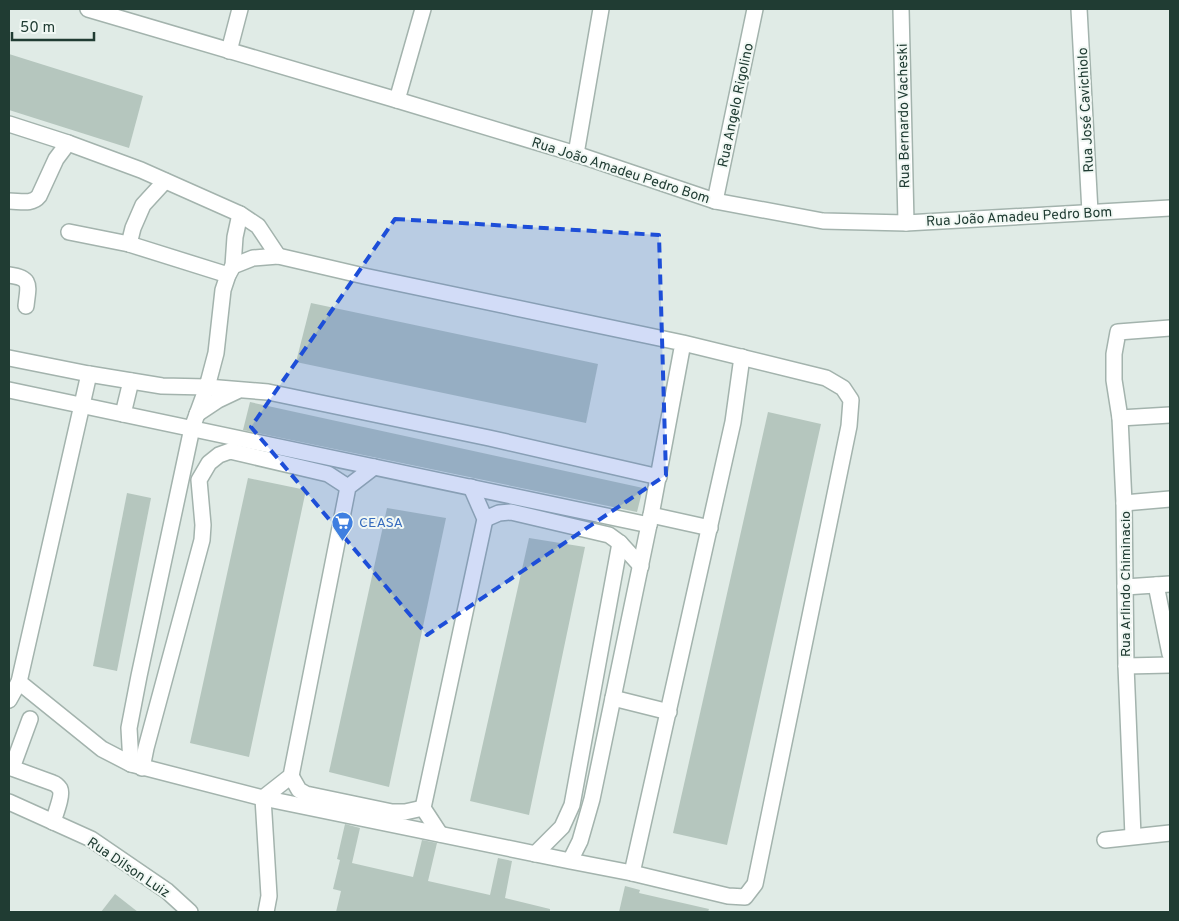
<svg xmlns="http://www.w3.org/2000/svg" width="1179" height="921" viewBox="0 0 1179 921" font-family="Overpass,sans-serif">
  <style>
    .building { fill: #b5c6be }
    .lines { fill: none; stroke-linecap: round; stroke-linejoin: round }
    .minor-casing { stroke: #a3b3ad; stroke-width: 18 }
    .minor { stroke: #fff; stroke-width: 15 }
    .marked { fill: #1d4ed8; fill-opacity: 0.2; stroke: #1d4ed8; stroke-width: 4; stroke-dasharray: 10 6; stroke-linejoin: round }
    .labels { text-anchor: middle; stroke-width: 4; stroke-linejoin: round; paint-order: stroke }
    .street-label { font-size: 14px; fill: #203c33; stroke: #f1f8f4 }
    .shop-label { font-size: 14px; fill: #366cbe; stroke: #f1f8f4; text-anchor: start }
  </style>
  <rect width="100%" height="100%" fill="#e0ebe6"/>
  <!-- building -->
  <g class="building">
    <polygon points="9,54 143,96 129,148 9,110"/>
    <polygon points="311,303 598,364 586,423 296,362"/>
    <polygon points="250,402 643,488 637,512 243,430"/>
    <polygon points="768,412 821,424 727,845 673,833"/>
    <polygon points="248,478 306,490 249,757 190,743"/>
    <polygon points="127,493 151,498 117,671 93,666"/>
    <polygon points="387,508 446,518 389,787 329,772"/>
    <polygon points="529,538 585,547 529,815 470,801"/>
    <polygon points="345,824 360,828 352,863 413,877 422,840 437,843 428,881 490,895 498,858 512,861 505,898 550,909 550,912 336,912 341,891 333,889 340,860 337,859"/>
    <polygon points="625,886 640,890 639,893 709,909 708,912 619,912"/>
    <polygon points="115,894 138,912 101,912"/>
  </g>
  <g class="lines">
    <defs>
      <g id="minor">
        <polyline points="88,9 397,100 576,154 715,201 823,221 906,223 1170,208"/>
        <polyline points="901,9 906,223"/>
        <polyline points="1079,9 1090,212"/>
        <polyline points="229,51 240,9"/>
        <polyline points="397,100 423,9"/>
        <polyline points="9,124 68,143 141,170 240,214 258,226 278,256"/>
        <polyline points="576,154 601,9"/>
        <path d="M9,201C20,201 32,205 39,196L56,159L68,143"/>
        <polyline points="715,201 755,9"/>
        <polyline points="69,232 129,244 228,275"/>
        <polyline points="129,244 133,228 143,205 165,181"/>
        <polyline points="233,266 235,237 240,214"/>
        <path d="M9,275C33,278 28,286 26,306"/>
        <polyline points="9,358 89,374"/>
        <polyline points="9,390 649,525"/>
        <polyline points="123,414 131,381"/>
        <polyline points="197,414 218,400 237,391"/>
        <polyline points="1120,418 1170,415"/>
        <polyline points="1124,503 1170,499"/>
        <polyline points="651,515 710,528"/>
        <polyline points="485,519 499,513 511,512 609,535 620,543 641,566"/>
        <polyline points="1156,585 1170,654"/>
        <polyline points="1125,587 1170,584"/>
        <polyline points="1126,666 1170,665"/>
        <polyline points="613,698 669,712"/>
        <polyline points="9,700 19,682"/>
        <polyline points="131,764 129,728 139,676 192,428 207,387 268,392 489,438 659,477"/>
        <path d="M9,767L53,783C56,784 58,786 60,789C63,795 55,815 53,822"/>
        <polyline points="12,768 30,719"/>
        <polyline points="142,768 146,748 202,540 203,525 199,480 209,463 219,455 230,451 328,474 348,487"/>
        <polyline points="291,776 299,790 306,794 392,812 405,812 423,808"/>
        <polyline points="9,802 91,839 167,891 190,912"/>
        <polyline points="440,834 423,808 485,519 471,487"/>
        <polyline points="1133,836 1126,666 1124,503 1120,418 1114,380 1114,354 1118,332 1170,328"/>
        <polyline points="1105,840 1170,833"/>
        <polyline points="535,854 562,827 572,805 620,543"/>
        <polyline points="570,861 632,873 728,896 745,897 755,884 849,426 851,400 843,388 826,378 683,343 364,276 278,256 253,258 233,266 228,275 223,290 216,353 207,387 162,386 89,374 19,682 102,749 131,764 263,798 570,861 580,841 592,799 651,515 683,343"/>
        <polyline points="632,873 733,422 742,357"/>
        <polyline points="266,912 269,896 263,798 291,776 348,487 374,467"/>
      </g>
    </defs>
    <!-- minor casing -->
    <use href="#minor" class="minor-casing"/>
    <!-- minor -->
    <use href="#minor" class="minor"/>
  </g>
  <!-- marked area -->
  <path class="marked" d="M395,219L659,235L666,475L427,635L251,427Z"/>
  <!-- icons -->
  <defs>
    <symbol id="supermarket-pin" viewBox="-11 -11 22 30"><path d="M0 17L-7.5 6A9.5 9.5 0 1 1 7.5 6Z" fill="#3f7fe0" stroke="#f1f8f4"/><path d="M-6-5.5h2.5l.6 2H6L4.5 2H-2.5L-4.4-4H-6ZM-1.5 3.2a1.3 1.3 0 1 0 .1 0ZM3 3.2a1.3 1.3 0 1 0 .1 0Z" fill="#fff"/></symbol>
  </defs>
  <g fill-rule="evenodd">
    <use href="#supermarket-pin" x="330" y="510" width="25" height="34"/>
  </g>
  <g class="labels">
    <!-- street labels -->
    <g class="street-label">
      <text transform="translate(735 105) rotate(-78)" y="5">Rua Angelo Rigolino</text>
      <text transform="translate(1085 110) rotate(-93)" y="5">Rua José Cavichiolo</text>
      <text transform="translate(903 116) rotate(-91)" y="5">Rua Bernardo Vacheski</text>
      <text transform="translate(621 170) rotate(18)" y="5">Rua João Amadeu Pedro Bom</text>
      <text transform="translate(1019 216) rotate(-3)" y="5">Rua João Amadeu Pedro Bom</text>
      <text transform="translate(1125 584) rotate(-90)" y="5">Rua Arlindo Chiminacio</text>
      <text transform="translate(129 867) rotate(34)" y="5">Rua Dilson Luiz</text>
    </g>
    <!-- shop labels -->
    <g class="shop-label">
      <text x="359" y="527">CEASA</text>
    </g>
  </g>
  <!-- border -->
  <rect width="1179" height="921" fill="none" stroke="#203c33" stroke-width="20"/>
  <!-- scale -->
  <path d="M12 32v8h82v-8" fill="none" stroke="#203c33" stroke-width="2.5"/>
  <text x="20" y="32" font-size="15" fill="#203c33" stroke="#f1f8f4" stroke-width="4" paint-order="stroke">50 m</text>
</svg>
